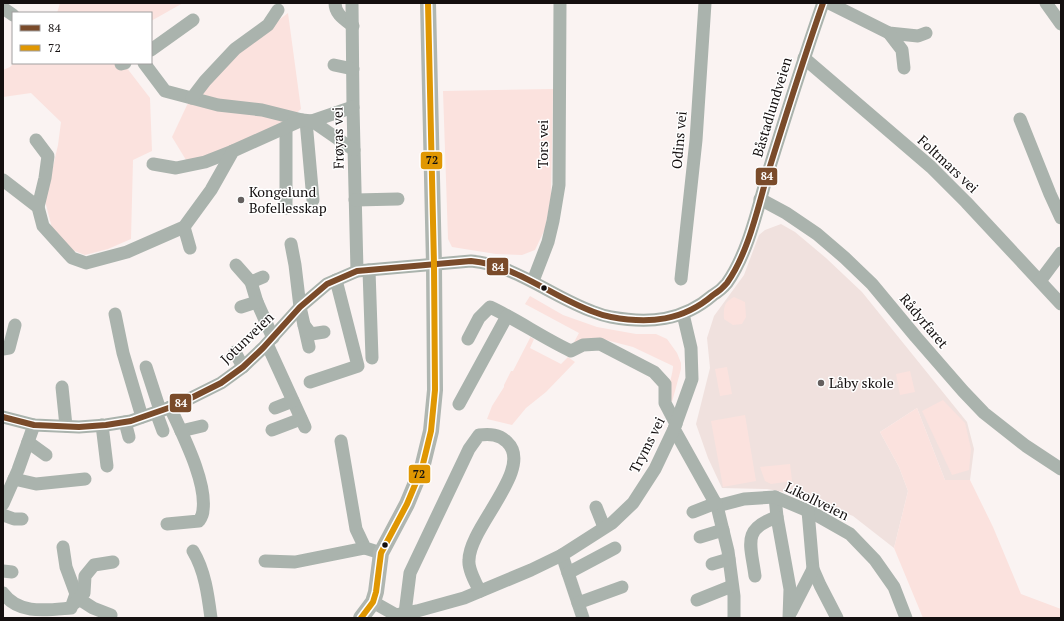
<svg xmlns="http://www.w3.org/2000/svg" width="1064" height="621" viewBox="0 0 1064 621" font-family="'PT Serif',serif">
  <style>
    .built { fill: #f0e1de }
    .green { fill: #fbe2de }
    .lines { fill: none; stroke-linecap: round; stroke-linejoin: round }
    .minor { stroke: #aab3ad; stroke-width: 13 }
    .major { stroke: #afb6b1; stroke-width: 16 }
    .bus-1-casing { stroke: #fff; stroke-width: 9 }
    .bus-2-casing { stroke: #fff; stroke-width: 9 }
    .bus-1 { stroke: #7a4b2a; stroke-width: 6 }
    .bus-2 { stroke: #e09702; stroke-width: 6 }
    .poi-dot { fill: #645f5e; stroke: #fff; stroke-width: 1.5 }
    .bus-dot { fill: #140f0f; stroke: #fff; stroke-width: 1.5 }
    .labels { text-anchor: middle; stroke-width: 3; stroke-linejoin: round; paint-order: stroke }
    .street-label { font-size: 14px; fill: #140f0f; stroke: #fff }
    .poi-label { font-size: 14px; fill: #140f0f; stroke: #fff; text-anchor: start }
    .line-badge { stroke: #fff; stroke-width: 1.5 }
    .badge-label { font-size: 11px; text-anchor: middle; font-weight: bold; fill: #fff }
    .pale-badge-label { font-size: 11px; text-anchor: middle; font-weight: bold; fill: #111 }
  </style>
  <rect width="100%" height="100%" fill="#faf3f2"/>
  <!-- built -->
  <polygon class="built" points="781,224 795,232 826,258 862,292 967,422 974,449 970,480 945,480 917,408 880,432 899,467 908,491 894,548 853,516 801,495 767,489 722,488 708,458 696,424 710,368 707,338 714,316 744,275 759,235 765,230"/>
  <!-- green -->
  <g class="green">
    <polygon points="60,3 183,3 151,21 151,13 57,13"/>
    <polygon points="288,13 301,109 283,125 210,156 186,160 172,137 187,105 244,46"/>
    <polygon points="14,63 123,63 150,98 152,151 133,160 131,239 108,249 85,255 72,250 52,228 45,201 58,145 61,122 31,93 3,97 3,70 10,67"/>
    <polygon points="553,89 551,197 545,229 535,250 522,255 496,254 452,247 448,239 443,91"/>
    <path d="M530,296L563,315L597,327L636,334H656L667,339L677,353L681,363V369L672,402C664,393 673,377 673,366L633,347L606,340L573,344L579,333L525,304Z"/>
    <path d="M734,297L745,302L746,317L742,324L733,325L724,319C724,307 723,303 734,297Z"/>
    <polygon points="530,337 534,339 530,348 561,364 568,357 575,362 546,392 526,408 512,425 487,419 492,406 504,387 504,385 511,371 513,371 530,338"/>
    <polygon points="727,367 732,394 720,396 715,369"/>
    <polygon points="910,371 915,392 900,395 896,374"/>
    <polygon points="943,400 965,423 971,449 969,470 952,475 922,411"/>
    <polygon points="917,408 945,480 970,480 993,527 1021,594 1061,609 1061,618 923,618 894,548 908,491 899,467 880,432"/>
    <polygon points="745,415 756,481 723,487 711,421"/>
    <polygon points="790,464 792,481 771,484 765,481 760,467"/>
  </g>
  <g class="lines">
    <!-- minor -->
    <g class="minor">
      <path d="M335,3C335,14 344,19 353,26"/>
      <polyline points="352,3 353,107 357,271"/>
      <polyline points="829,3 889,33 918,36 926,33"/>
      <polyline points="1046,3 1061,24"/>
      <polyline points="3,8 13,15"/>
      <polyline points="889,33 902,50 904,68"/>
      <polyline points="151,50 193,20"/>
      <polyline points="804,58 931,167 966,202 1061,304"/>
      <polyline points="144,63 165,91 218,105 262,110 302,120"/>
      <polyline points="121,64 125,63"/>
      <polyline points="334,65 353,69"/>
      <polyline points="192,98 205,81 235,49 268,25 278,10"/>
      <polyline points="1020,119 1050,194 1061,218"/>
      <polyline points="306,121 313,200"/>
      <polyline points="312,121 353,107"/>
      <polyline points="286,128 286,208"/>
      <polyline points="36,140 48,156 45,178 38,207"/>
      <polyline points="153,164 176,168 205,162 233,151"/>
      <polyline points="3,180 38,207 43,226 72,258 86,263 127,252 184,227 211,190 233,151 302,120 312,121 354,150"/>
      <polyline points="760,199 786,213 817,234 845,258 872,284 916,337 963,391 984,413 1026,446 1061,469"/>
      <polyline points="355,200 398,199"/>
      <polyline points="184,227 190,248"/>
      <polyline points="291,244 295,265 300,307 309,347"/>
      <polyline points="236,265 251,282 257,302 273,338"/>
      <polyline points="369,270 372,358"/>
      <polyline points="681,279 696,140 705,3"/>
      <polyline points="533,281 548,242 553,221 559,185 560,3"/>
      <polyline points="1040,281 1061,253"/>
      <polyline points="251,282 263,277"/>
      <polyline points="241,307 257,302"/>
      <polyline points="115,314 123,353 142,417"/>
      <polyline points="304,325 311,334 324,332"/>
      <path d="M468,339L479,318L490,307C518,320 543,338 571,351L583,345L600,344L654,372L665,384V403L676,424"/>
      <polyline points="267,344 305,427"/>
      <polyline points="3,349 9,348 15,325"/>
      <polyline points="235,352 243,367"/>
      <polyline points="146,367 160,410"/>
      <polyline points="310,382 358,366 336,280"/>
      <polyline points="62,387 66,426"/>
      <polyline points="459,404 507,316"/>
      <polyline points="275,408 293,401"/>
      <polyline points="156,412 163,431"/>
      <path d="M3,417L34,425L79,427L106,425L131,421L177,405L221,383L243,367L263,348L300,307L327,284L357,271L471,261C516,265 552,297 594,312C599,314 605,316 611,317C649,324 683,321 713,295C718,292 723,288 727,283C748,253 757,211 767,176C785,118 803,60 823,3"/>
      <polyline points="125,422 129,437"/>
      <polyline points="102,425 107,466"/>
      <polyline points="674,429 717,506 728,551 734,596 734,618"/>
      <polyline points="272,430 301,419"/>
      <polyline points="181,431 202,426"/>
      <polyline points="341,441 356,529 365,548 381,553"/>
      <polyline points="28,442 46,455"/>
      <polyline points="14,479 36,484 85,479"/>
      <polyline points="775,497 777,517 790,589 789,618"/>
      <polyline points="3,504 18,470 34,425"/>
      <polyline points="717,506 744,499 775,497 813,513 850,534 875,560 894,587 906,618"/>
      <polyline points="596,507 604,527"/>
      <polyline points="808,511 813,569 820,585 837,618"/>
      <polyline points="693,512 716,503"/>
      <polyline points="3,515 14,519 22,519"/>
      <path d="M167,524L199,521C201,518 203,514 203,510C207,481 182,434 170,407"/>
      <polyline points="700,537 723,530"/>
      <path d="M193,551C205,571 208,595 211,618"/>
      <polyline points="562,555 583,618"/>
      <polyline points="265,561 295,562 365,548"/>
      <polyline points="712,564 729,559"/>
      <polyline points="3,571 12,572"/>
      <polyline points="568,573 615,548"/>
      <path d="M755,576C751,545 741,529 777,517"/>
      <path d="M3,593C19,615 47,610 71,608L76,594L66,567L63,547"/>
      <polyline points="79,599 93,608 111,615"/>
      <polyline points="697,600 732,586"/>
      <polyline points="373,602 396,615 417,611 464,598 531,570 562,555 612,523 633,503 655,469 674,429 692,379 691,348 683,314"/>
      <polyline points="75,603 84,593 85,576 94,565 113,562"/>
      <polyline points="578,603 622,587"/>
      <polyline points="791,612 813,569"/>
      <path d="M405,613L410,573L469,449L479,435C490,434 499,434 507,442C535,468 469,527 469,560C468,568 476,584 480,591"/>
    </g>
    <!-- major -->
    <polyline class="major" points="361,618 373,602 376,592 381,553 407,504 422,468 431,431 435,390 434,265 428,3"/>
    <defs>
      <path id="bus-1" d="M3,417L34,425L79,427L106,425L131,421L177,405L221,383L243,367L263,348L300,307L327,284L357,271L471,261C516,265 552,297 594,312C599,314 605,316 611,317C649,324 683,321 713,295C718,292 723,288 727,283C748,253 757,211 767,176C785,118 803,60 823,3"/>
      <polyline id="bus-2" points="361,618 373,602 376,592 381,553 407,504 422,468 431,431 435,390 434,265 428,3"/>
    </defs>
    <!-- bus-1 casing -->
    <use href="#bus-1" class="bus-1-casing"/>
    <!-- bus-2 casing -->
    <use href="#bus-2" class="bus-2-casing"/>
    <!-- bus-1 -->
    <use href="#bus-1" class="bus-1"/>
    <!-- bus-2 -->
    <use href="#bus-2" class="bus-2"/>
  </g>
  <!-- markers -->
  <g class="poi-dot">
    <circle cx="241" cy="200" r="4"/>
    <circle cx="821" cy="383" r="4"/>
  </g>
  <g class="bus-dot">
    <circle cx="544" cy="288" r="3.5"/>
    <circle cx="385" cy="545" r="3.5"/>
  </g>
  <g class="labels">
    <!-- street labels -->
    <g class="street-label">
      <text transform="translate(772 107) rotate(-73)" y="5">Båstadlundveien</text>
      <text transform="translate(338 138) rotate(-91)" y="5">Frøyas vei</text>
      <text transform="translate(679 140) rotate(-85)" y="5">Odins vei</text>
      <text transform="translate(543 144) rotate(-90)" y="5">Tors vei</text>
      <text transform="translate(948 164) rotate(43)" y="5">Foltmars vei</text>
      <text transform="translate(924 321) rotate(50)" y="5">Rådyrfaret</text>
      <text transform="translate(247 338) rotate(-44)" y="5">Jotunveien</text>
      <text transform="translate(647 445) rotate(-63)" y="5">Tryms vei</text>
      <text transform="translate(817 501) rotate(26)" y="5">Likollveien</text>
    </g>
    <!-- poi labels -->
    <g class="poi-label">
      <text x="249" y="197">Kongelund<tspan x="249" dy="16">Bofellesskap</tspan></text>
      <text x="829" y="388">Låby skole</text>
    </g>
  </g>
  <g class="line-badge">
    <rect x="420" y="151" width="23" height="19" rx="4" fill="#e09702"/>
    <rect x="755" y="167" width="23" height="19" rx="4" fill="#7a4b2a"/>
    <rect x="486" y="257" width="23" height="19" rx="4" fill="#7a4b2a"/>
    <rect x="169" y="393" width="23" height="20" rx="4" fill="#7a4b2a"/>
    <rect x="408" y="464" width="23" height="20" rx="4" fill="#e09702"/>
  </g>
  <g class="badge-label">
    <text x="767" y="180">84</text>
    <text x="498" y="271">84</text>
    <text x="181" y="407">84</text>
  </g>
  <g class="pale-badge-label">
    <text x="432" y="164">72</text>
    <text x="419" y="478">72</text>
  </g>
  <!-- border -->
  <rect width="1064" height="621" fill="none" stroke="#140f0f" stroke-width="8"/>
  <!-- legend -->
  <rect x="12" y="12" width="140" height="52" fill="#ffffff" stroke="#a19f9f"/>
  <rect x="20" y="25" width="20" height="6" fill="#7a4b2a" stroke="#a19f9f"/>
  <text x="48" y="32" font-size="12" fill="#140f0f">84</text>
  <rect x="20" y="45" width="20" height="6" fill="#e09702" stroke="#a19f9f"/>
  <text x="48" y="52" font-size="12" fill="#140f0f">72</text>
</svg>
